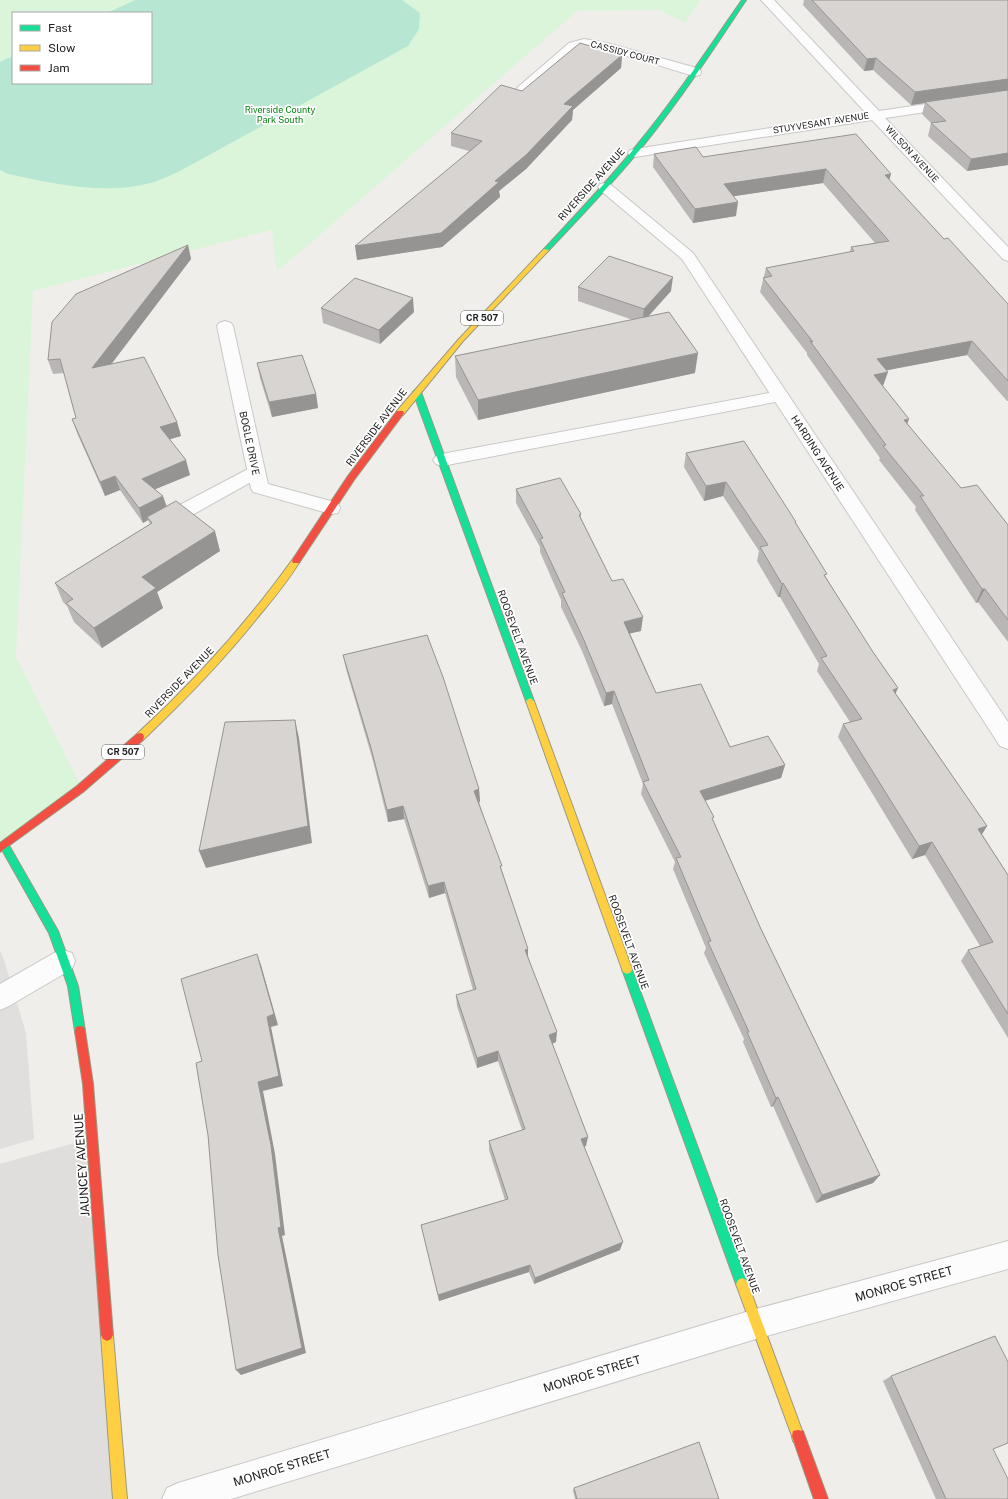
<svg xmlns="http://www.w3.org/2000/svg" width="1008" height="1499" viewBox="0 0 1008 1499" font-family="'Public Sans',sans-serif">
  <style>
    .residential { fill: #dfdedc }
    .park { fill: #daf5da; fill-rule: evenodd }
    .pitch { fill: #b7e6d2 }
    .parking { fill: #e0dfde }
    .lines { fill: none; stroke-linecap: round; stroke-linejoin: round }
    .lane-casing { stroke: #c9c8c7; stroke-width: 2 }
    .street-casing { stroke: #c9c8c7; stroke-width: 2 }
    .fast-casing { stroke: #999a82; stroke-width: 2 }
    .slow-casing { stroke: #999a82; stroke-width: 2 }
    .jam-casing { stroke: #999a82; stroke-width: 2 }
    .lane { fill: #fdfcfc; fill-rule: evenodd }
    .street { fill: #fdfcfc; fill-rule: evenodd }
    .fast { fill: #16e098; fill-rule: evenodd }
    .slow { fill: #ffcf43; fill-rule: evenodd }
    .jam { fill: #f24e42; fill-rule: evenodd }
    .wall { fill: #b9b6b5 }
    .shaded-wall { fill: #969493 }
    .building { fill: #d7d4d2; stroke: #969493 }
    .labels { text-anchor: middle; stroke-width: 3.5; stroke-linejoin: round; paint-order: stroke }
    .far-street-label { font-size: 9px; fill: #222; stroke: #fff }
    .far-park-label { font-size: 9px; fill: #0c8416; stroke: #fff }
    .shield { fill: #fff; stroke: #646464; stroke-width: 1 }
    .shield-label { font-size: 9px; font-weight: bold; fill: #222 }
    .street-label { font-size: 10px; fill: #222; stroke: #fff }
    .near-street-label { font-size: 12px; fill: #222; stroke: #fff }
  </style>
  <rect width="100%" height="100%" fill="#f0eeeb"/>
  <!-- residential -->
  <polygon class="residential" points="92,1138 120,1499 0,1499 0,1164"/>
  <!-- park -->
  <path class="park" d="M0,0H701L685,23L660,10L577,11L277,272L272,230L33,291L16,657L82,788L0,848ZM13,13H151V83H13Z"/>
  <!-- pitch -->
  <path class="pitch" d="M135,0H402L420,13L419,29L408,46L180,171C171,175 163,179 154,182C106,196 55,184 8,174L0,170V62L13,56V83H151V13H107Z"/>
  <!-- parking -->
  <polygon class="parking" points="0,950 4,960 26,1033 34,1139 0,1149"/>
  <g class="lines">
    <defs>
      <g id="lane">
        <polygon points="780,391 786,392 789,396 786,400 442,466 436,464 433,460 436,456 442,454"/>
        <polygon points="256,466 262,468 265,472 262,476 167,529 160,531 153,529 151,524 153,519 250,468"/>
        <polygon points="63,950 72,953 75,961 72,969 9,1006 0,1010 0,984 54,953"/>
      </g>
      <g id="street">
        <polygon points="761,0 774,0 879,111 1008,92 1008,100 885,118 1008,247 1008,261 1003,259 872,120 635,157 630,156 628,153 630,150 635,149 866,113"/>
        <path d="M584,39L607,43L700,69L701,72L700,75L695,76C670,70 598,43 577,49L528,93H518L516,90L518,87L569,43Z"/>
        <polygon points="605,183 610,184 693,253 1008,722 1008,749 1000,746 682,259 600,190 598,187 600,184"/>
        <polygon points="225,321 231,323 233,326 268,484 338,503 340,508 338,513 331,514 253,492 251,488 217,326 219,323"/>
        <polygon points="1008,1241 1008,1269 756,1339 231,1499 162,1499 167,1488 178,1483 756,1309"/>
      </g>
      <g id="fast">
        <path d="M742,0H746C713,50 680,100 642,147C613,183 580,217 548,251H544V249C576,215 608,181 637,145C675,99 708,49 742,0Z"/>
        <polygon points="415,390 419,390 421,392 534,701 533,703 527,703 526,701 413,392"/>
        <polygon points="4,841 7,842 58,931 78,986 85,1031 84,1035 80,1036 76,1035 75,1031 68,986 49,933 1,848 0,843"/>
        <polygon points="627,964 631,966 632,969 748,1284 746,1288 742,1290 738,1288 736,1284 622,969 623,966"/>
      </g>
      <g id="slow">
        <polygon points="544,249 549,250 463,341 403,415 397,415 397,411 459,339"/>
        <path d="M296,558L300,561C288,581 273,599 258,617C223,661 184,701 143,740H137L136,737L137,734C195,681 247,623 293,559Z"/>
        <polygon points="530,698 534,701 632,969 631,972 627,974 623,972 622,969 526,701"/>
        <polygon points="742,1278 746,1280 748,1284 804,1436 803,1441 798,1442 793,1441 792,1436 736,1284 738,1280"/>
        <polygon points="107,1329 111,1331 113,1335 127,1499 113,1499 101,1335 103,1331"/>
      </g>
      <g id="jam">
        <polygon points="397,411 403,411 404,413 354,480 299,563 293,563 292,561 293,559 348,476"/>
        <polygon points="140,733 143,734 144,737 143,740 83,792 0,852 0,843 77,786 137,734"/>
        <polygon points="80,1026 84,1027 85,1031 93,1084 113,1335 111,1339 107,1341 103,1339 101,1335 83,1084 75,1031 76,1027"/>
        <polygon points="798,1430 803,1431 828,1499 814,1499 792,1436 793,1431"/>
      </g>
    </defs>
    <!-- lane casing -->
    <use href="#lane" class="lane-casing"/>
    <!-- street casing -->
    <use href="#street" class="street-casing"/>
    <!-- fast casing -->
    <use href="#fast" class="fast-casing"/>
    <!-- slow casing -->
    <use href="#slow" class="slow-casing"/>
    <!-- jam casing -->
    <use href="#jam" class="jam-casing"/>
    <!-- lane -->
    <use href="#lane" class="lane"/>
    <!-- street -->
    <use href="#street" class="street"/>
    <!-- fast -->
    <use href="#fast" class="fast"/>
    <!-- slow -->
    <use href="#slow" class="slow"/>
    <!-- jam -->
    <use href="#jam" class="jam"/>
  </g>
  <!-- wall -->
  <g class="wall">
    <polygon points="803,0 1008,0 1008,165 967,171 928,136 931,123 922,114 925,103 911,105 873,70 864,71 803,5 804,1"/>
    <polygon points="622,55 621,68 573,110 572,120 526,169 499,191 500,197 442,247 357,260 469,151 451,146 451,133 522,91"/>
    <polygon points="654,154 703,157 891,174 889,180 944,239 1008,304 1008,401 1007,401 967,355 886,370 883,386 907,424 961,488 1008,525 1008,642 978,602 976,603 915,510 916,507 879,460 880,458 807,355 807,353 760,292 766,268 850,252 851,247 875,243 823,183 734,196 736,216 693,223 653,167"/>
    <polygon points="188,245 191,259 111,364 177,422 181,436 170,439 190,475 155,489 167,507 220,551 157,592 163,608 102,648 74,622 67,606 63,602 55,583 150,524 148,520 143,523 120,490 105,496 77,433 72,419 76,418 64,373 53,374 48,360"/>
    <polygon points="578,287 671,291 648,317 695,373 478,420 456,377 455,356 633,320 578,301"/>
    <polygon points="321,308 414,312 380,344 323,323"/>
    <polygon points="257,363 316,394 318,408 272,417 260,378"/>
    <polygon points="686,453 796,524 826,577 896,694 987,826 982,834 1008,875 1008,1038 961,961 968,950 980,946 925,855 912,859 838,737 843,724 850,722 817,671 819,664 780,597 778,597 757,561 759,551 723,496 704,501 684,467"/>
    <polygon points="516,489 581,514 581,518 612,581 641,631 630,633 656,693 730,747 785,765 781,778 705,801 713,820 761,929 880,1175 873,1183 816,1203 773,1106 771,1107 743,1042 744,1039 704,953 706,948 673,869 675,862 641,794 643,784 612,704 604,706 582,651 561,607 561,600 540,552 540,547 516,503"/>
    <polygon points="343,655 479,789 480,802 479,802 528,949 528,956 556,1042 552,1044 586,1146 584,1147 620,1250 534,1284 529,1272 439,1301 421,1225 505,1200 489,1150 489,1141 522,1130 498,1061 477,1068 457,1006 456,995 473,990 445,893 429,898 404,819 388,822 373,761 346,669"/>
    <polygon points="891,1376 993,1449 1008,1499 936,1499 883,1381"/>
    <polygon points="574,1488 719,1499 575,1499 573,1491"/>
  </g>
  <!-- shaded-wall -->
  <g class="shaded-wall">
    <polygon points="622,55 621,68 573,110 572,120 526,169 499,191 500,197 442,247 357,260 355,246 495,181 564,104"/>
    <polygon points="876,58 873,70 864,71 867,59"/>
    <polygon points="1008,79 1008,91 925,102 925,103 911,105 915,92"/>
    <polygon points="1008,153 1008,165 967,171 971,159"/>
    <polygon points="826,169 823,183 722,198 724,184"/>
    <polygon points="891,174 887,187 885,175"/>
    <polygon points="738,202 736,216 693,223 695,209"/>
    <polygon points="188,245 191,259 97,383 92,368"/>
    <polygon points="673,277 671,291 642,323 644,309"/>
    <polygon points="413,298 414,312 380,344 379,330"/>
    <polygon points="972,341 967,355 873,373 877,359"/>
    <polygon points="698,353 695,373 478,420 478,400"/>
    <polygon points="888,372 883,386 874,375"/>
    <polygon points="316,394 318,408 272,417 269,402"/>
    <polygon points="909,419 904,433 904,420"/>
    <polygon points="177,422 181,436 164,441 160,427"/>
    <polygon points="186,460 190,475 146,493 142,479"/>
    <polygon points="115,476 120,490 105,496 100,482"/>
    <polygon points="726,482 723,496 704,501 706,486"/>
    <polygon points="163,496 168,510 147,517 148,520 143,523 139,508"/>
    <polygon points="215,531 220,551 157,592 163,608 102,648 94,628 142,577"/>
    <polygon points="783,583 780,597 778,597 782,584"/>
    <polygon points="982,589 985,589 978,602 976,603"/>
    <polygon points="643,617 641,631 623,635 624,622"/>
    <polygon points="898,688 892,702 893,690"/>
    <polygon points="614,691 612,704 604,706 606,693"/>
    <polygon points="295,720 299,738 312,843 206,868 199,851"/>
    <polygon points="785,765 781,778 697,803 700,791"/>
    <polygon points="479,789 480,802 475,803 474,791"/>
    <polygon points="403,806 404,819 388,822 387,810"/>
    <polygon points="987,826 979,839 978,829"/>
    <polygon points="932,842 925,855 912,859 919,846"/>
    <polygon points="444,882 445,893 429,898 428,886"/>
    <polygon points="528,949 528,960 525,950"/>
    <polygon points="257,954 261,965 278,1025 271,1027 283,1086 263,1091 275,1154 285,1235 282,1236 306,1353 241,1375 236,1370 278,1228 258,1082 267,1017"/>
    <polygon points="557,1032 556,1042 548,1045 549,1035"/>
    <polygon points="498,1051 498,1061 477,1068 477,1058"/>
    <polygon points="778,1097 773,1106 771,1107 776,1098"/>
    <polygon points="588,1137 586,1146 579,1148 581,1139"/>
    <polygon points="880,1175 873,1183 816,1203 822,1195"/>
    <polygon points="623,1242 620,1250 534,1284 535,1278"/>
    <polygon points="530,1265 529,1272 439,1301 438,1295"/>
  </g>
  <!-- building -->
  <g class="building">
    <polygon points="812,0 1008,0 1008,79 915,92 876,58 867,59"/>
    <polygon points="580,43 622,55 564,104 573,106 526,155 495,181 499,182 441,233 355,246 482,141 451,133 501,85 522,91"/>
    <polygon points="1008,90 1008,153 971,159 931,123 946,121 925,102"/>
    <polygon points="856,134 891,174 885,175 944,239 948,238 1008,304 1008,381 972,341 877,359 888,372 874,375 909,419 904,420 961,488 977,485 1008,525 1008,620 985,589 982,589 920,496 924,496 883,446 886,445 810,341 813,342 763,278 772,276 766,268 854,251 851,247 889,241 826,169 724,184 738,202 695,209 654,154 696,147 703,157"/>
    <polygon points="188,245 92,368 144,357 177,422 160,427 186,460 142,479 163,496 139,508 115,476 100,482 72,419 76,418 60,359 48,360 52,322 76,294"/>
    <polygon points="609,256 673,277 644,309 578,287"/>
    <polygon points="355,278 413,298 379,330 321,308"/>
    <polygon points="669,312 698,353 478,400 455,356"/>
    <polygon points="302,355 316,394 269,402 257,363"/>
    <polygon points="744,441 796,522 795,522 827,574 824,575 873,652 898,688 893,690 987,826 978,829 1008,875 1008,1014 968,950 993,942 932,842 919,846 843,724 862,719 821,658 827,656 783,583 782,584 760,547 768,545 726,482 706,486 686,453"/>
    <polygon points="560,478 581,514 579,515 612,581 623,579 643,617 624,622 656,693 701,684 730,747 768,736 785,765 700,791 714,817 712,818 761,929 880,1175 822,1195 778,1097 776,1098 747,1032 749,1032 708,942 711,941 676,858 681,857 643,782 649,780 614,691 606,693 583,638 562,593 565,592 540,539 543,538 516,489"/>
    <polygon points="176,501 215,531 142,577 156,588 94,628 66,603 73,599 55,583 152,523 147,517"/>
    <polygon points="427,635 443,677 479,789 474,791 502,866 500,866 528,949 525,950 557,1032 549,1035 588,1137 581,1139 623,1242 535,1278 530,1265 438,1295 421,1225 508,1199 489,1141 525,1129 498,1051 477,1058 456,995 476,989 444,882 428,886 403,806 387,810 371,748 343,655"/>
    <polygon points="295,720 308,826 199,851 225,722"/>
    <polygon points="257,954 274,1014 267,1017 279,1076 258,1082 271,1145 281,1227 278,1228 302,1348 236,1370 218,1255 208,1135 196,1063 202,1061 181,979"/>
    <polygon points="995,1336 1008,1362 1008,1443 993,1449 1008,1479 1008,1499 946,1499 891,1376"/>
    <polygon points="699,1442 719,1499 577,1499 574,1488"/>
  </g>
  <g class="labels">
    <!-- far-street labels -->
    <g class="far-street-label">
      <text transform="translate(625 53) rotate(15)" y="3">CASSIDY COURT</text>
      <text transform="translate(821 123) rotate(-9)" y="3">STUYVESANT AVENUE</text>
      <text transform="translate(912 154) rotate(47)" y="3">WILSON AVENUE</text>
    </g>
    <!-- far-park labels -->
    <g class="far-park-label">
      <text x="280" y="113">Riverside County<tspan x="280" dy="10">Park South</tspan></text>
    </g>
    <!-- shield labels -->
    <g class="shield">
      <rect x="461" y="311" width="42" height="14" rx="3"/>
      <rect x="102" y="745" width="42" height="14" rx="3"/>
    </g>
    <g class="shield-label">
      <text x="482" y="321">CR 507</text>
      <text x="123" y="755">CR 507</text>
    </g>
    <!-- street labels -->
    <g class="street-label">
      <text transform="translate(591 184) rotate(-48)" y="4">RIVERSIDE AVENUE</text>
      <text transform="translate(376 427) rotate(-53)" y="4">RIVERSIDE AVENUE</text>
      <text transform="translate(250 443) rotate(78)" y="4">BOGLE DRIVE</text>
      <text transform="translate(818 453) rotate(57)" y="4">HARDING AVENUE</text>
      <text transform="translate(518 637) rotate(70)" y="4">ROOSEVELT AVENUE</text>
      <text transform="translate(179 682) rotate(-46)" y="4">RIVERSIDE AVENUE</text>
      <text transform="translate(629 942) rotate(70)" y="4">ROOSEVELT AVENUE</text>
      <text transform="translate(740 1246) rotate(70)" y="4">ROOSEVELT AVENUE</text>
    </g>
    <!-- near-street labels -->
    <g class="near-street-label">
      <text transform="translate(82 1165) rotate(-94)" y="4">JAUNCEY AVENUE</text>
      <text transform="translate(904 1284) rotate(-16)" y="4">MONROE STREET</text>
      <text transform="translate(592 1374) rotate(-17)" y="4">MONROE STREET</text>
      <text transform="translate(282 1468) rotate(-17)" y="4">MONROE STREET</text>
    </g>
  </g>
  <!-- legend -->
  <rect x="12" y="12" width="140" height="72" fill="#ffffff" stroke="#a7a7a7"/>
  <rect x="20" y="25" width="20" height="6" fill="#16e098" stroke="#a7a7a7"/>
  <text x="48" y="32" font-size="12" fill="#222222">Fast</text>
  <rect x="20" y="45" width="20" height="6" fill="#ffcf43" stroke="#a7a7a7"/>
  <text x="48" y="52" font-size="12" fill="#222222">Slow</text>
  <rect x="20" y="65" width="20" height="6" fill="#f24e42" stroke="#a7a7a7"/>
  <text x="48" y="72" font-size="12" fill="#222222">Jam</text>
</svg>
